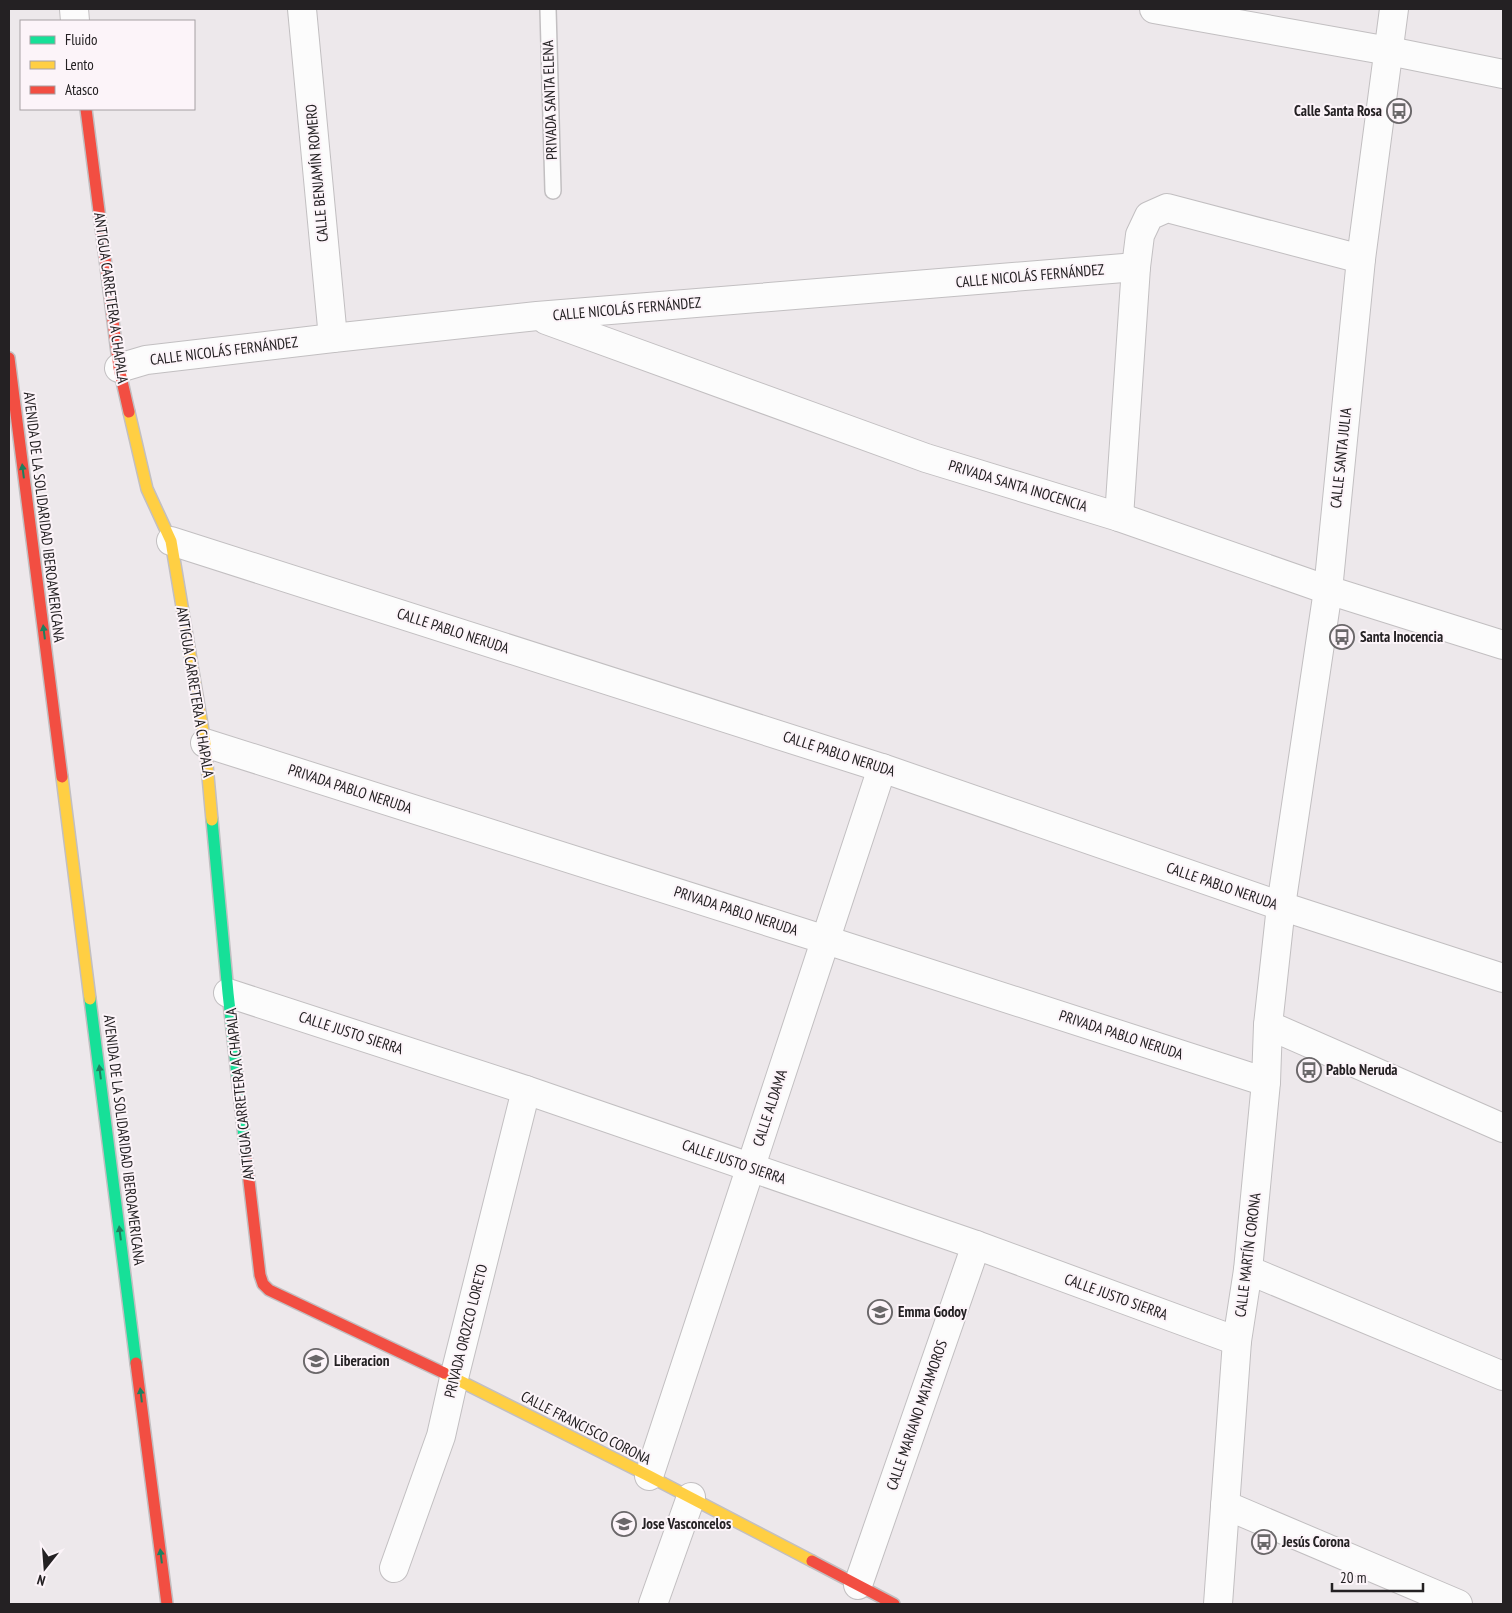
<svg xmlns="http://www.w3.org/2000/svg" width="1512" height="1613" viewBox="0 0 1512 1613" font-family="'PT Sans Narrow',sans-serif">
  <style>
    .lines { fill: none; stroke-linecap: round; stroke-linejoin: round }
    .lane-casing { stroke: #c2bfc1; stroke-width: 18 }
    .street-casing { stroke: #c2bfc1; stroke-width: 30 }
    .fast-casing { stroke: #c2bfc1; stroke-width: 14 }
    .slow-casing { stroke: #c2bfc1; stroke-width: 14 }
    .jam-casing { stroke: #c2bfc1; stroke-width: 14 }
    .lane { stroke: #fcfcfc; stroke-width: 15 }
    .street { stroke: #fcfcfc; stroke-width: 28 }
    .fast { stroke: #16e098; stroke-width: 11 }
    .slow { stroke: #ffcf43; stroke-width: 11 }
    .jam { stroke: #f24e42; stroke-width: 11 }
    .oneway { fill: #1d805e }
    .labels { text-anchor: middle; stroke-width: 4; stroke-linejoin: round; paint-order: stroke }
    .street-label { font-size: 15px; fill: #242123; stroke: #fcf4f9 }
    .poi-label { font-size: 15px; font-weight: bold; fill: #242123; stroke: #fcf4f9; text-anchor: start }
  </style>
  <rect width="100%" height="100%" fill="#ede8eb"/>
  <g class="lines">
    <defs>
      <polyline id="lane" points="548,9 553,191"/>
      <g id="street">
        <polyline points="74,9 75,21"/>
        <polyline points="302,9 333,338"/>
        <polyline points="1154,9 1389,51 1503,74"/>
        <polyline points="546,320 926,458 1119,517 1328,590 1503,645"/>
        <polyline points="119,368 146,360 333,338 537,316 1136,267"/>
        <polyline points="1119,517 1136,267 1140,235 1149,216 1167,208 1361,259"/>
        <polyline points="171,541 882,768 1281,906 1503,978"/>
        <polyline points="205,743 826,940 1266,1082"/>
        <polyline points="228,993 526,1090 976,1245 1237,1341"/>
        <polyline points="1268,1025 1503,1128"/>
        <polyline points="1248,1270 1503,1376"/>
        <polyline points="649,1476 882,768"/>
        <polyline points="1225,1505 1458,1604"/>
        <polyline points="394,1568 441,1436 454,1378 526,1090"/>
        <polyline points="858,1585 976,1245"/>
        <polyline points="653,1604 691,1497"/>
        <polyline points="1218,1604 1237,1341 1248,1270 1266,1082 1268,1025 1281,906 1328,590 1361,259 1394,9"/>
      </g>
      <g id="fast">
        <polyline points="212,820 228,993 246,1155"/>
        <polyline points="90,999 136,1363"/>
      </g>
      <g id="slow">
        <polyline points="129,412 147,489 171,541 205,743 212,820"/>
        <polyline points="62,777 90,999"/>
        <polyline points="444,1373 649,1476 812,1561"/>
      </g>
      <g id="jam">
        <polyline points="86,109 119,368 129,412"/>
        <polyline points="9,358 62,777"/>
        <polyline points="246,1155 260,1275 263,1284 269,1290 444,1373"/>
        <polyline points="136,1363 167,1604"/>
        <polyline points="812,1561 894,1604"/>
      </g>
    </defs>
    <!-- lane casing -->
    <use href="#lane" class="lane-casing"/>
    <!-- street casing -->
    <use href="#street" class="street-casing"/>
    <!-- fast casing -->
    <use href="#fast" class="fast-casing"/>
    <!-- slow casing -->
    <use href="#slow" class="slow-casing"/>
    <!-- jam casing -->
    <use href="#jam" class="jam-casing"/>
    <!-- lane -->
    <use href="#lane" class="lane"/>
    <!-- street -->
    <use href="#street" class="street"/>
    <!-- fast -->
    <use href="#fast" class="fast"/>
    <!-- slow -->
    <use href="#slow" class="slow"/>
    <!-- jam -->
    <use href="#jam" class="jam"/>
  </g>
  <!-- one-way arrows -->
  <defs><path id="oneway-solid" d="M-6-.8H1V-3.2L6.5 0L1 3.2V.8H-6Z" transform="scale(1.25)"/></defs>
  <g class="oneway">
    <use href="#oneway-solid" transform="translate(23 471) rotate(-97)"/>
    <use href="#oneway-solid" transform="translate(44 632) rotate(-97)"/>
    <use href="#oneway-solid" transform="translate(100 1072) rotate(-97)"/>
    <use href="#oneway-solid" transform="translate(120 1233) rotate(-97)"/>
    <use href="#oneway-solid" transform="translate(141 1395) rotate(-97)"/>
    <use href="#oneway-solid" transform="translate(161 1556) rotate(-97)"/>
  </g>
  <!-- icons -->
  <defs>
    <symbol id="bus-ring" viewBox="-11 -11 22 22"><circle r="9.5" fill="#fcf4f9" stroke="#6a6769" stroke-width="1.5"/><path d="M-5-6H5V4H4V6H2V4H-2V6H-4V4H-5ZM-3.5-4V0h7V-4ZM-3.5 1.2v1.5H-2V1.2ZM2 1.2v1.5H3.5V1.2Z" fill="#6a6769"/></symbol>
    <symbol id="school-ring" viewBox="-11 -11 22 22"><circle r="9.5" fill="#fcf4f9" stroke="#6a6769" stroke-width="1.5"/><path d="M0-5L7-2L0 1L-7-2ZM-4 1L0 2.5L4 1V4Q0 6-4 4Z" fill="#6a6769"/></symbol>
  </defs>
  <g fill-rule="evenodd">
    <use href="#bus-ring" x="1385" y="97" width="28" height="28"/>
    <use href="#bus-ring" x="1328" y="623" width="28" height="28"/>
    <use href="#bus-ring" x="1295" y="1056" width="28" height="28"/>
    <use href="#school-ring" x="866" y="1298" width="28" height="28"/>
    <use href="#school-ring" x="302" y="1347" width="28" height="28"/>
    <use href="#school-ring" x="610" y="1510" width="28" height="28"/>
    <use href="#bus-ring" x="1250" y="1528" width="28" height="28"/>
  </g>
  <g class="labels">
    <!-- street labels -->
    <g class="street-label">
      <text transform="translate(550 100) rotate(-92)" y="5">PRIVADA SANTA ELENA</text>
      <text transform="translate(317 173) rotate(-95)" y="5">CALLE BENJAMÍN ROMERO</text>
      <text transform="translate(1030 276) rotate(-5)" y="5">CALLE NICOLÁS FERNÁNDEZ</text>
      <text transform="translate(111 298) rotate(82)" y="5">ANTIGUA CARRETERA A CHAPALA</text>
      <text transform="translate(627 309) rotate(-5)" y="5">CALLE NICOLÁS FERNÁNDEZ</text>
      <text transform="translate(224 351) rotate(-7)" y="5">CALLE NICOLÁS FERNÁNDEZ</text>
      <text transform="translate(1341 458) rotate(-84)" y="5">CALLE SANTA JULIA</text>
      <text transform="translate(1018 486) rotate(17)" y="5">PRIVADA SANTA INOCENCIA</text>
      <text transform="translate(44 517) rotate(83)" y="5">AVENIDA DE LA SOLIDARIDAD IBEROAMERICANA</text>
      <text transform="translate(453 631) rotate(18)" y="5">CALLE PABLO NERUDA</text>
      <text transform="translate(195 692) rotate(81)" y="5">ANTIGUA CARRETERA A CHAPALA</text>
      <text transform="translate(839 754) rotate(18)" y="5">CALLE PABLO NERUDA</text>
      <text transform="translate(350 789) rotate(18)" y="5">PRIVADA PABLO NERUDA</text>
      <text transform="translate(1222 886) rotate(19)" y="5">CALLE PABLO NERUDA</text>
      <text transform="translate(736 911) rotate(18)" y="5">PRIVADA PABLO NERUDA</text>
      <text transform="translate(351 1033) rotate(18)" y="5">CALLE JUSTO SIERRA</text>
      <text transform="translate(1121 1035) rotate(18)" y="5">PRIVADA PABLO NERUDA</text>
      <text transform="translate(240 1094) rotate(-96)" y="5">ANTIGUA CARRETERA A CHAPALA</text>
      <text transform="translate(770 1108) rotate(-72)" y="5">CALLE ALDAMA</text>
      <text transform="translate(124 1140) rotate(83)" y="5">AVENIDA DE LA SOLIDARIDAD IBEROAMERICANA</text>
      <text transform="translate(734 1162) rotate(19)" y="5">CALLE JUSTO SIERRA</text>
      <text transform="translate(1248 1255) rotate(-83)" y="5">CALLE MARTÍN CORONA</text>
      <text transform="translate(1116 1297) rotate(20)" y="5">CALLE JUSTO SIERRA</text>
      <text transform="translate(466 1331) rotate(-76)" y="5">PRIVADA OROZCO LORETO</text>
      <text transform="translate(917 1415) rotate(-71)" y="5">CALLE MARIANO MATAMOROS</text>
      <text transform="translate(586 1428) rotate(27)" y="5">CALLE FRANCISCO CORONA</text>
    </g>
    <!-- poi labels -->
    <g class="poi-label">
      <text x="1382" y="116" text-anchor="end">Calle Santa Rosa</text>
      <text x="1360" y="642">Santa Inocencia</text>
      <text x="1326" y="1075">Pablo Neruda</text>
      <text x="898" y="1317">Emma Godoy</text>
      <text x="334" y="1366">Liberacion</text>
      <text x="642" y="1529">Jose Vasconcelos</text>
      <text x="1282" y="1547">Jesús Corona</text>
    </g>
  </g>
  <!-- border -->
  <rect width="1512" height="1613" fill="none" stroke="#242123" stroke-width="20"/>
  <!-- legend -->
  <rect x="20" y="20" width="175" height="90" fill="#fcf4f9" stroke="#a6a0a3"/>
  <rect x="30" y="36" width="25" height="8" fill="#16e098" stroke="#a6a0a3"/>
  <text x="65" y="45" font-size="15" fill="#242123">Fluido</text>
  <rect x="30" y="61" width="25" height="8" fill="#ffcf43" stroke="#a6a0a3"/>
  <text x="65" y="70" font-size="15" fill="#242123">Lento</text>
  <rect x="30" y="86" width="25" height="8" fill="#f24e42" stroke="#a6a0a3"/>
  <text x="65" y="95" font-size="15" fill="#242123">Atasco</text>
  <!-- north arrow -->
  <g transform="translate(45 1568) rotate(197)" stroke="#fcf4f9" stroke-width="4" paint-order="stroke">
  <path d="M0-4L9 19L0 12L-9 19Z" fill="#242123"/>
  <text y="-8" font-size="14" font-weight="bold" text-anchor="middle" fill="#242123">N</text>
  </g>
  <!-- scale -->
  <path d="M1332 1583v8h91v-8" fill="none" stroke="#242123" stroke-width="2.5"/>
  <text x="1340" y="1583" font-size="15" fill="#242123" stroke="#fcf4f9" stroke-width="4" paint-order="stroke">20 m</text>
</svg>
